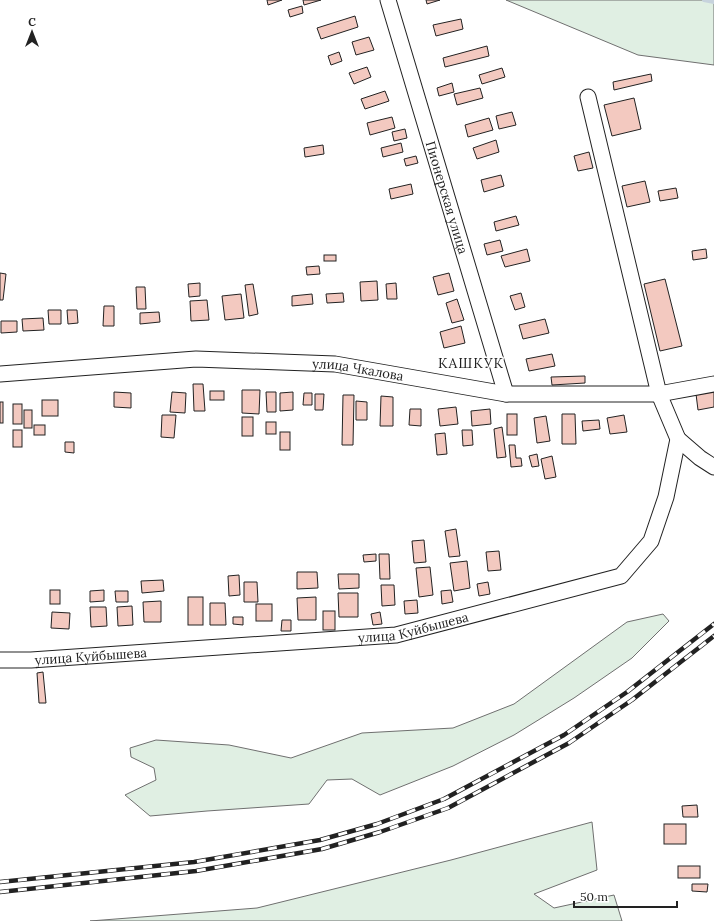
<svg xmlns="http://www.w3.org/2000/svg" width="714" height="921" viewBox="0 0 714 921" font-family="Lora,serif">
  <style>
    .green { fill: #e0efe3; stroke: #6f6f6f }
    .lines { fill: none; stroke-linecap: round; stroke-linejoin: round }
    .stream { stroke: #c7d3dd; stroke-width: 4 }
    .building { fill: #f3c9c0; stroke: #222 }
    .minor-casing { stroke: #222; stroke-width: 17 }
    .minor { stroke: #fff; stroke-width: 15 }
    .rail-casing { stroke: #222; stroke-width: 4.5 }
    .rail { stroke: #fff; stroke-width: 3; stroke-dasharray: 9; stroke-linecap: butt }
    .labels { text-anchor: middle; stroke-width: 3; stroke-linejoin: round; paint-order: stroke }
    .street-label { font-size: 13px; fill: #222; stroke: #fff }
    .neighbourhood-label { font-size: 14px; letter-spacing: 1px; fill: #222; stroke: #fff }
  </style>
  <rect width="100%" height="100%" fill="#fff"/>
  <!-- green -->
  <g class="green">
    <polygon points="506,0 714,0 714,65 638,55"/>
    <polygon points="663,614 669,621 632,658 574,698 514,735 453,766 380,795 352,779 327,780 309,804 207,811 150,816 125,795 156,780 154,768 131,757 130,748 156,740 229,745 291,758 362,733 453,728 514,704 627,622"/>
    <polygon points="592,822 597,870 534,894 554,908 614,895 622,921 90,921 257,908 451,860"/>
  </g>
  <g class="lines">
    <!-- stream -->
    <polyline class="stream" points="704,0 714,2"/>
  </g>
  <!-- building -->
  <g class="building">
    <polygon points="267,0 282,0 268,5"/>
    <polygon points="303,0 321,0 304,5"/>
    <polygon points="426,0 440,0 427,4"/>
    <polygon points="302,6 303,13 290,17 288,10"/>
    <polygon points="355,16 358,27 321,39 317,28"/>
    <polygon points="461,19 463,29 436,36 433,25"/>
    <polygon points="369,37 374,50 356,55 352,42"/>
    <polygon points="487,46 489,56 445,67 443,58"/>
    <polygon points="339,52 342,61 331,65 328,56"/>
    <polygon points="367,67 371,77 354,84 349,73"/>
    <polygon points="502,68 505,77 482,84 479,75"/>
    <polygon points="651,74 652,81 614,90 613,82"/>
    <polygon points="452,83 454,92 439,96 437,88"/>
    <polygon points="480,88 483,98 457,105 454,94"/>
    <polygon points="385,91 389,101 365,109 361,99"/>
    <polygon points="634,98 641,129 612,136 604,105"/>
    <polygon points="512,112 516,125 499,129 496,116"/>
    <polygon points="392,117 395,128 370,135 367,123"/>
    <polygon points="489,118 493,130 468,137 465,125"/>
    <polygon points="405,129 407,138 394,141 392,132"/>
    <polygon points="496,140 499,152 477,159 473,148"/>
    <polygon points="401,143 403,152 383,157 381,148"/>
    <polygon points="323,145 324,154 305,157 304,148"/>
    <polygon points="589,152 593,168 578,171 574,156"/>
    <polygon points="416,156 418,163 406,166 404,159"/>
    <polygon points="501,175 504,186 484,192 481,180"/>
    <polygon points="645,181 650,202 627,207 622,186"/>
    <polygon points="411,184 413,194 391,199 389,189"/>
    <polygon points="676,188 678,198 660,201 658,191"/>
    <polygon points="516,216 519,225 496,231 494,222"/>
    <polygon points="500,240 503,251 487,255 484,244"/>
    <polygon points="527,249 530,261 505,267 501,256"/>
    <polygon points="706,249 707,258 693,260 692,251"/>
    <rect x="324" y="255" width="12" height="6"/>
    <polygon points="319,266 320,274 307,275 306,267"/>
    <polygon points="0,273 6,274 3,300 0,300"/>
    <polygon points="449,273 454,291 438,295 433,277"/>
    <polygon points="665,279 682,346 660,351 644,284"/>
    <polygon points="377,281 378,300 361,301 360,282"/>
    <polygon points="200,283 200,296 189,297 188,284"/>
    <polygon points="396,283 397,299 387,299 386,284"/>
    <polygon points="253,284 258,314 249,316 245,285"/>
    <polygon points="136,287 145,287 146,309 137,309"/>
    <polygon points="343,293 344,302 327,303 326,294"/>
    <polygon points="521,293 525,307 515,310 510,296"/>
    <polygon points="241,294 244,318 225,320 222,296"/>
    <polygon points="312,294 313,304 292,306 292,296"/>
    <polygon points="457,299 464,320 452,323 446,303"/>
    <polygon points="207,300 209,320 191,321 190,301"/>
    <polygon points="104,306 114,306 114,326 103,326"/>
    <polygon points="48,310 61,310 61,324 49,324"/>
    <polygon points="67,310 77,310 78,323 68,324"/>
    <polygon points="159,312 160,322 140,324 140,313"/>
    <polygon points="43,318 44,330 23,331 22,319"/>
    <polygon points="545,319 549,333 523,339 519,325"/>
    <polygon points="1,321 17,321 17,332 1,333"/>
    <polygon points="461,326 465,343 444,348 440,332"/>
    <polygon points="552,354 555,366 529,371 526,359"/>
    <polygon points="585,376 585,383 552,385 551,377"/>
    <polygon points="193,384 203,384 205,411 194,411"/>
    <polygon points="242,390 260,390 259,414 242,413"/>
    <rect x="210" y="391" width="14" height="9"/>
    <polygon points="714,391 714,407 698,410 696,394"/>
    <polygon points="114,392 131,393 131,408 114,407"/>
    <polygon points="172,392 186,393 185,413 170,412"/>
    <polygon points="266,392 276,392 276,412 267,412"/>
    <polygon points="293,392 293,410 280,411 280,393"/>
    <polygon points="304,393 312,393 312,405 303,405"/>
    <polygon points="315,394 324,394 323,410 315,410"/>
    <polygon points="343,395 354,395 353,445 342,445"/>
    <polygon points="381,396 393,397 393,426 380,426"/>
    <rect x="42" y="400" width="16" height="16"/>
    <polygon points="356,401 367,402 367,420 356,420"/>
    <rect x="0" y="402" width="3" height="21"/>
    <rect x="13" y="404" width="9" height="20"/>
    <polygon points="456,407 458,424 440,426 438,409"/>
    <polygon points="410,409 421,409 421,426 409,425"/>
    <polygon points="490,409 491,424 472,426 471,411"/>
    <rect x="24" y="410" width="8" height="18"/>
    <rect x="507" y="414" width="10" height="21"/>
    <polygon points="562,414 575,414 576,444 562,444"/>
    <polygon points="162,415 176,415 174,438 161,437"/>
    <polygon points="624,415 627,432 610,434 607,418"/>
    <polygon points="546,416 550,441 537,443 534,418"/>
    <rect x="242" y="417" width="11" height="19"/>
    <polygon points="599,420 600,429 583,431 582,421"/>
    <rect x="266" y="422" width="10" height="12"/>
    <rect x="34" y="425" width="11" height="10"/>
    <polygon points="502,427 506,457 497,458 494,429"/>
    <rect x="13" y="430" width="9" height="17"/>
    <polygon points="462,430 472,430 473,445 463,446"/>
    <rect x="280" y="432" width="10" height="18"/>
    <polygon points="445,433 447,454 437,455 435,434"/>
    <polygon points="65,442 74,442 74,453 65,452"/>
    <polygon points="509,445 515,445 516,458 521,458 522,466 511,467"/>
    <polygon points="537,454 539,466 532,467 529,456"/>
    <polygon points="552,456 556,477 545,479 541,459"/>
    <polygon points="456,529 460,556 449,557 445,531"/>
    <polygon points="424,540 426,562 414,563 412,541"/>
    <polygon points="499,551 501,570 488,571 486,552"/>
    <polygon points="376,554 376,561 364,562 363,555"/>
    <polygon points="379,554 389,554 390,579 380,579"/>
    <polygon points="467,561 470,588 454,591 450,563"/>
    <polygon points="430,567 433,595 419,597 416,568"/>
    <polygon points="297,572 317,572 318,588 297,589"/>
    <polygon points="338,574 359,574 359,588 339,589"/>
    <polygon points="239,575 240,595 229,596 228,576"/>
    <polygon points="163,580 164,591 142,593 141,581"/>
    <polygon points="244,582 257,582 258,602 244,602"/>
    <polygon points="488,582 490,594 479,596 477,584"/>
    <polygon points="381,585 394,585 395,605 382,606"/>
    <rect x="50" y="590" width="10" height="14"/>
    <polygon points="104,590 104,601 90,602 90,591"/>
    <polygon points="451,590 453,602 442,604 441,591"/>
    <polygon points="115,591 128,591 128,602 116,602"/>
    <polygon points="338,593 358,593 358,617 339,617"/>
    <rect x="188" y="597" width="15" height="28"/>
    <polygon points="316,597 316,620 298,620 297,598"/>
    <polygon points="417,600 418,613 405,614 404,601"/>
    <polygon points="161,601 161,622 144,622 143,602"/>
    <polygon points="210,603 225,603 226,625 210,625"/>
    <rect x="256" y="604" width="16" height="17"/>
    <polygon points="132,606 133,625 118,626 117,607"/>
    <polygon points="90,607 106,607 107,626 91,627"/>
    <rect x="323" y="611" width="12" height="19"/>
    <polygon points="52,612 70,613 69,629 51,628"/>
    <polygon points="380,612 382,624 373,625 371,614"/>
    <polygon points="233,617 243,617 243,625 233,624"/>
    <polygon points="282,620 291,620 291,631 281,631"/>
    <polygon points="43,672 46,703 39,703 37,673"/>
    <polygon points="697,805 698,817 683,817 682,806"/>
    <rect x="664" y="824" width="22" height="20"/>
    <rect x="678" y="866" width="22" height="12"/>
    <polygon points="692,884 708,884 707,892 692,891"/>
  </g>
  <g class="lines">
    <defs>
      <g id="minor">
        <path id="s1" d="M388,0L506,394"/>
        <path id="s2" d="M0,374L196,359L335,364L506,394H659L714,384"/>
        <polyline points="678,439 700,458 714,467"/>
        <path id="s3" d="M0,660H31L396,635L621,576L651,541L666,497L678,439L659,394L588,97"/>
      </g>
    </defs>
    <!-- minor casing -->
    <use href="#minor" class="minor-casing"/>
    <!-- minor -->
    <use href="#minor" class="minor"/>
    <defs>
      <g id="rail">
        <polyline points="0,882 194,862 320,840 377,824 444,799 564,735 627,692 714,624"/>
        <polyline points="0,892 196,871 322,849 380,832 448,808 569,743 632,700 714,636"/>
      </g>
    </defs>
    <!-- rail casing -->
    <use href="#rail" class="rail-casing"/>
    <!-- rail -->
    <use href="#rail" class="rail"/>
  </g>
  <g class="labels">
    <!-- street labels -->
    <g class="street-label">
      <text dy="5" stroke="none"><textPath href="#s1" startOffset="206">Пионерская улица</textPath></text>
      <text dy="5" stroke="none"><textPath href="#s2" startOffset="359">улица Чкалова</textPath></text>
      <text dy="5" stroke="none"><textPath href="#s3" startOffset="415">улица Куйбышева</textPath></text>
      <text dy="5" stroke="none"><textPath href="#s3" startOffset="91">улица Куйбышева</textPath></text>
    </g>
    <!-- neighbourhood labels -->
    <g class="neighbourhood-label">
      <text x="471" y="368">КАШКУК</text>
    </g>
  </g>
  <!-- north arrow -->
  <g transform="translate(32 32)" stroke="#ffffff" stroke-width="3" paint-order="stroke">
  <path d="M0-3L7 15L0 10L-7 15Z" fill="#222222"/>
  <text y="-6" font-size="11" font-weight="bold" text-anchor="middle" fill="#222222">С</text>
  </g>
  <!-- scale -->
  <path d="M574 901v6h103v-6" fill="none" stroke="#222222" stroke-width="2"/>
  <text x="580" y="901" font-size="12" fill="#222222" stroke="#ffffff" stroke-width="3" paint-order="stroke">50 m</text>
</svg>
